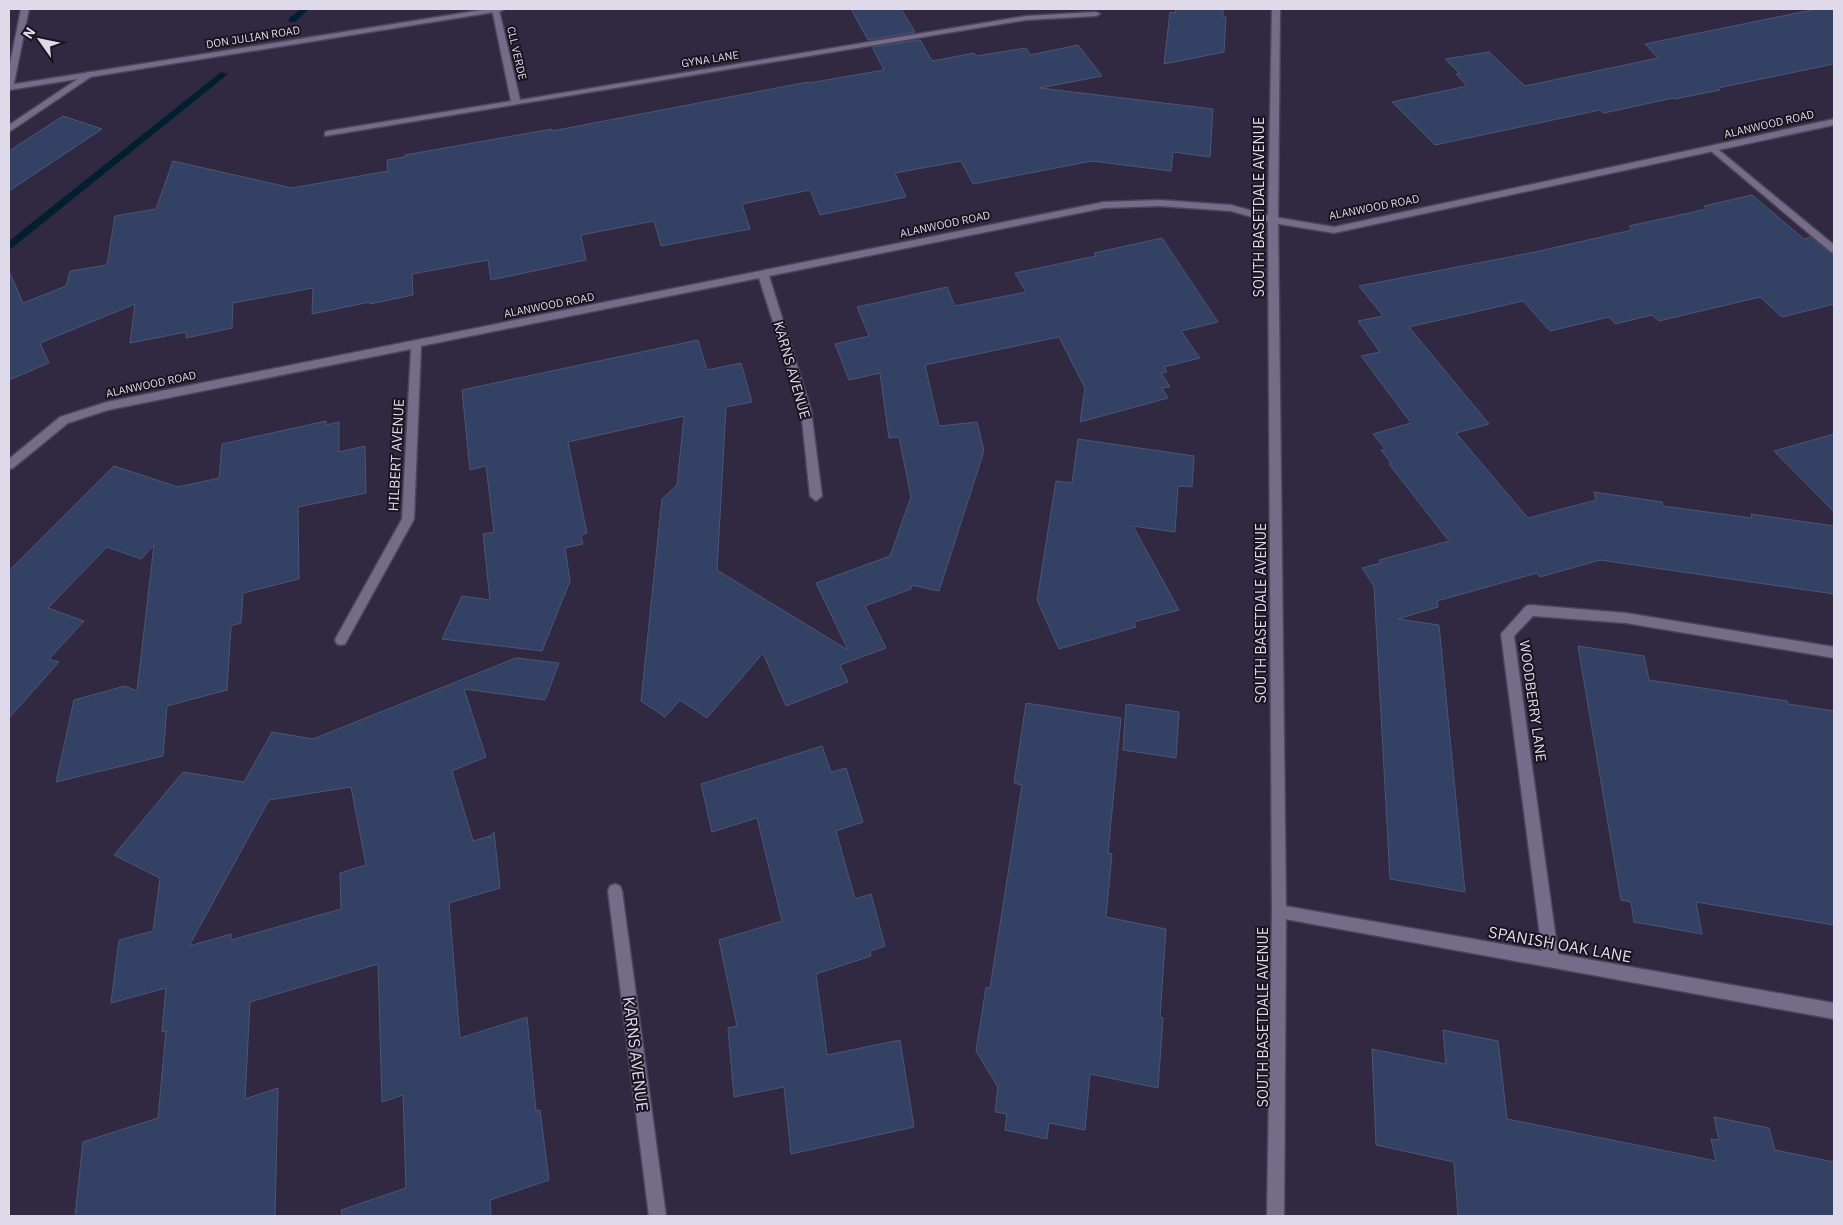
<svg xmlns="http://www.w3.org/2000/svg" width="1843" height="1225" viewBox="0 0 1843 1225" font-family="'IBM Plex Sans',sans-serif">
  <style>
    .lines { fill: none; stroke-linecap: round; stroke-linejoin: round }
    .stream { fill: #001f31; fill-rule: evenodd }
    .building { fill: #334165; stroke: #4b5671; fill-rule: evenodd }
    .lane-casing { stroke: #4c455a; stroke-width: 3 }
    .street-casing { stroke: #4c455a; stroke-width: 3 }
    .secondary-casing { stroke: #4c455a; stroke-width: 3 }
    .lane { fill: #756c8a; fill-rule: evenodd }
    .street { fill: #756c8a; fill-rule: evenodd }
    .secondary { fill: #756c8a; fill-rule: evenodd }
    .labels { text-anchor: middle; stroke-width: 4; stroke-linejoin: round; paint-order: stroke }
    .far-street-label { font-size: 11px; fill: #dfdaea; stroke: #181420 }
    .street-label { font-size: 14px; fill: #dfdaea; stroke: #181420 }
    .near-street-label { font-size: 16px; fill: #dfdaea; stroke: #181420 }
  </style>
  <rect width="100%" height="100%" fill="#312942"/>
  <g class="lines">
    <!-- stream -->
    <g class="stream">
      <polygon points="301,9 309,9 295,22 289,22 289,18"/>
      <polygon points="221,72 228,74 12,248 9,249 9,241"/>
    </g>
  </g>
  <!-- building -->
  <g class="building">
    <polygon points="851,9 901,9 915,32 868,40"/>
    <polygon points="1176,9 1223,9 1223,17 1226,17 1224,52 1164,64 1170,12 1175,13"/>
    <polygon points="1817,9 1834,9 1834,64 1718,88 1720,90 1675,99 1673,98 1604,113 1600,110 1435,145 1392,102 1467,86 1456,74 1460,74 1445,59 1489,52 1525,86 1658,58 1645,44"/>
    <polygon points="920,40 932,61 974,53 976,56 1026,48 1030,55 1078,45 1102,76 1040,88 1213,109 1210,157 1173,152 1171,171 1092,161 973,184 961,161 895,173 906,197 820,215 810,190 742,204 750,229 661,246 654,221 581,235 586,260 491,280 488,260 412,274 413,295 370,304 370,302 312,314 313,288 233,303 232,328 186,338 186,332 130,343 135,304 40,343 49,363 9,380 9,271 23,303 66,286 70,271 107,265 115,216 156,209 173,161 292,188 388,171 387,160 405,157 405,155 552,129 552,131 808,82 809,83 884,70 872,47"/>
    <polygon points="63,116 102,129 9,191 9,151"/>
    <polygon points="1752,195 1804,239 1811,237 1830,253 1834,255 1834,304 1782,317 1760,297 1659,321 1652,315 1615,324 1609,317 1550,331 1523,301 1409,327 1489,424 1456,433 1528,518 1596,500 1594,492 1662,502 1663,506 1752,518 1751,514 1834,526 1834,594 1600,560 1540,577 1537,573 1437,601 1438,607 1398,619 1439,625 1465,892 1390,879 1374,586 1362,568 1381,563 1379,560 1449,541 1389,464 1391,463 1381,450 1385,449 1373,434 1411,423 1361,356 1380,352 1358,321 1383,316 1359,286 1535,252 1632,230 1629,226 1707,209 1704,206"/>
    <polygon points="1162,238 1218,322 1181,331 1200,358 1164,367 1167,372 1161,373 1170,387 1162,388 1168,398 1080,422 1085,388 1059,337 925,365 939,426 977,422 984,451 939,591 912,585 911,589 865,606 886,648 840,665 848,682 786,706 763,653 707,718 680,700 665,717 641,701 662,499 677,485 684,416 568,442 587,533 581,535 583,544 565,548 570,581 542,651 442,639 462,596 490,600 483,534 494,532 486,466 470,470 462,390 698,340 707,370 741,363 752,402 726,407 717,570 848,650 816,583 890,556 911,497 899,437 889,438 880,373 849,380 835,344 869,336 857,307 947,287 955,306 1026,292 1015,273 1096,256 1094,253"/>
    <polygon points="326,421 326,425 339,422 339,452 365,446 366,493 298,507 299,579 243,593 241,623 231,626 227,690 167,706 163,756 56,782 74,700 125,686 137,691 154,545 141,559 107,547 48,608 84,621 49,659 59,662 9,718 9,571 114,466 178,487 219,478 222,444"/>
    <polygon points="1834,434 1834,512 1774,451"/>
    <polygon points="1078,439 1194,456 1192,487 1178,486 1175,532 1133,526 1179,610 1134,622 1136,627 1059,649 1037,600 1056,481 1072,483"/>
    <polygon points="1578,646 1644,656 1649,680 1787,701 1788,704 1834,711 1834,925 1696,902 1702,934 1634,922 1631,902 1621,900"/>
    <path d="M516,658L559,663L545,700L464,689L486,757L452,771L473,841L490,836L489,838L494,832L500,888L449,903L460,1038L527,1017L536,1111L540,1110L549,1180L490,1200L491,1216H342L341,1210L406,1188L403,1095L382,1102L378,964L250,1002L245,1099L278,1088L275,1216H75L83,1142L158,1118L166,1031L162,1032L166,988L111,1003L119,940L153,931L160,878L114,855L183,772L244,782L272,732L313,739ZM351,787L366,865L340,873L341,909L231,940V934L189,946L269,800Z"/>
    <polygon points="1026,703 1121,718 1108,853 1112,854 1106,917 1166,929 1160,1017 1163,1018 1158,1088 1090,1074 1085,1130 1049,1123 1047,1139 1005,1130 1007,1114 995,1112 998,1087 976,1051 986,987 990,988 1022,785 1014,783"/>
    <polygon points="1126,704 1179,712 1176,758 1123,750"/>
    <polygon points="822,746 831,772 846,768 863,822 836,831 855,899 871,894 885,946 870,951 871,956 816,974 827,1055 900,1040 914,1127 791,1154 784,1087 734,1097 728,1028 737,1026 719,940 782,921 757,818 712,832 701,784"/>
    <polygon points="1443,1030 1498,1041 1507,1119 1716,1161 1711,1139 1719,1140 1714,1117 1769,1128 1775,1150 1834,1162 1834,1216 1458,1216 1454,1162 1376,1145 1372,1049 1446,1064"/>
  </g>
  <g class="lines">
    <defs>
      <polygon id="lane" points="1714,146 1834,245 1834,253 1831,252 1711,151 1710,149"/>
      <g id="street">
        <polygon points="21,9 29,9 13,88 9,91 9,69"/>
        <polygon points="492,9 499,10 520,100 1026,16 1096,12 1100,14 1096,16 1026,20 325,136 325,132 328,131 511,101"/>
        <polygon points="88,72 95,74 9,132 9,125"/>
        <polygon points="1834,119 1834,125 1334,233 1273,223 1231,211 1160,206 1104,208 769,276 811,410 822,496 816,501 810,496 801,410 759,278 421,346 414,519 345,644 341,645 337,644 335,640 337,636 402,519 411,349 108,410 68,423 13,468 9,469 9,459 60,417 107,402 1104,202 1160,200 1231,205 1274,217 1334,227"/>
        <polygon points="1530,605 1626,613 1834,647 1834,658 1626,623 1533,616 1514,636 1558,954 1834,1003 1834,1019 1274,917 1272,912 1274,907 1279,905 1542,951 1501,634 1526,606"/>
        <polygon points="615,884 620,886 622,891 666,1216 649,1216 608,891 610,886"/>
      </g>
      <g id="secondary">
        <polygon points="488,9 505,9 501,11 9,90 9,85"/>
        <polygon points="1272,9 1280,9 1278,220 1286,912 1284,1216 1267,1216 1272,912 1268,220"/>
      </g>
    </defs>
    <!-- lane casing -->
    <use href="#lane" class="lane-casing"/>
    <!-- street casing -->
    <use href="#street" class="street-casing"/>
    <!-- secondary casing -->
    <use href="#secondary" class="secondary-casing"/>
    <!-- lane -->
    <use href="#lane" class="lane"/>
    <!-- street -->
    <use href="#street" class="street"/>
    <!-- secondary -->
    <use href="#secondary" class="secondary"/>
  </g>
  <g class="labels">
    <!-- far-street labels -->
    <g class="far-street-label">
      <text transform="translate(253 37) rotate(-9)" y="4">DON JULIAN ROAD</text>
      <text transform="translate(517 53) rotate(77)" y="4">CLL VERDE</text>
      <text transform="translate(710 59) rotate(-9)" y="4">GYNA LANE</text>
      <text transform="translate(1769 124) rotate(-13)" y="4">ALANWOOD ROAD</text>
      <text transform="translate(1374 207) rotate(-11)" y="4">ALANWOOD ROAD</text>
      <text transform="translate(945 224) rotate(-12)" y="4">ALANWOOD ROAD</text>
      <text transform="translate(549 305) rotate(-11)" y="4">ALANWOOD ROAD</text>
      <text transform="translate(151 384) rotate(-12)" y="4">ALANWOOD ROAD</text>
    </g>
    <!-- street labels -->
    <g class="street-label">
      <text transform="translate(1259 207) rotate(-90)" y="5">SOUTH BASETDALE AVENUE</text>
      <text transform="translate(792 370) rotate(74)" y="5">KARNS AVENUE</text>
      <text transform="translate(396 455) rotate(-87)" y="5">HILBERT AVENUE</text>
      <text transform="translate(1261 613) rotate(-90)" y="5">SOUTH BASETDALE AVENUE</text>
      <text transform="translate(1533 701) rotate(82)" y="5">WOODBERRY LANE</text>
      <text transform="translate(1263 1017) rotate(-90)" y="5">SOUTH BASETDALE AVENUE</text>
    </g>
    <!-- near-street labels -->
    <g class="near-street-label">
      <text transform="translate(1560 944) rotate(10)" y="6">SPANISH OAK LANE</text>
      <text transform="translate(636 1054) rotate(83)" y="6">KARNS AVENUE</text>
    </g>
  </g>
  <!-- border -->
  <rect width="1843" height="1225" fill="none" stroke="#dfdaea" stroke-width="20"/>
  <!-- north arrow -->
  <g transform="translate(40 40) rotate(303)" stroke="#181420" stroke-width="4" paint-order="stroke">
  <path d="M0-4L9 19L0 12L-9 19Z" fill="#dfdaea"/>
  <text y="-8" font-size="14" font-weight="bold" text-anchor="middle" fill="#dfdaea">N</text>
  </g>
</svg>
